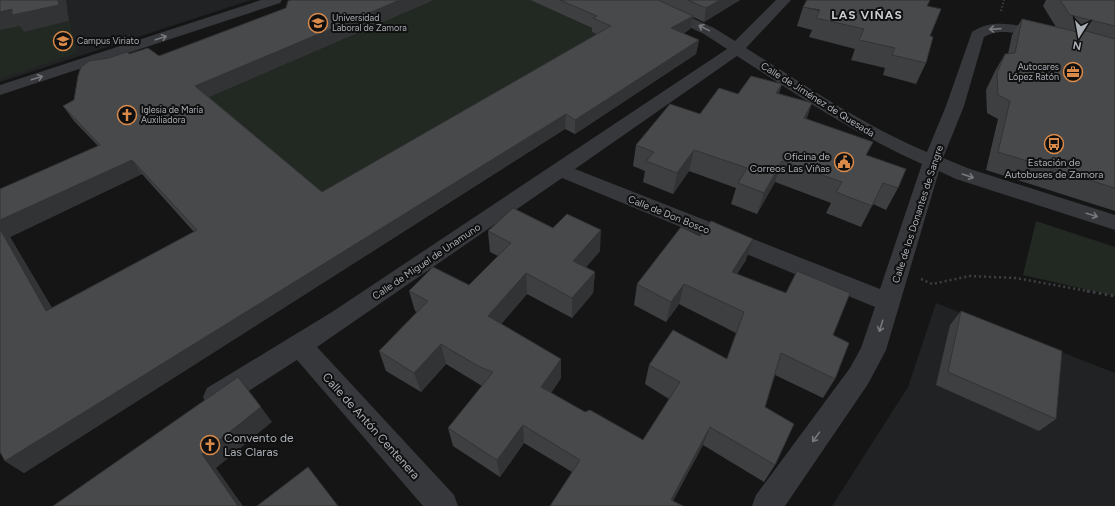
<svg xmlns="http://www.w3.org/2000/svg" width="1115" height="506" viewBox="0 0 1115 506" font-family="Figtree,sans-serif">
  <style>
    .built { fill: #212223 }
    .green { fill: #222822 }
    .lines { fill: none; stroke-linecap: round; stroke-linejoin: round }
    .path-far2 { stroke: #3d3f42; stroke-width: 2; stroke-dasharray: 1.5 2; stroke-linecap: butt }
    .path-far1 { stroke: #3d3f42; stroke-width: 2.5; stroke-dasharray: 2 3; stroke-linecap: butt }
    .path { stroke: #3d3f42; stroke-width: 3; stroke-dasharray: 2.5 3.5; stroke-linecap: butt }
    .minor { fill: #36383b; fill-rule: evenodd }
    .wall { fill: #3d3f40; fill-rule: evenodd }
    .shaded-wall { fill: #323334 }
    .building { fill: #47494b; stroke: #323334 }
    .oneway { stroke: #75797e }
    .labels { text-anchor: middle; stroke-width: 4; stroke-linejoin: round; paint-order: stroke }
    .far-poi-label { font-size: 9px; fill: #a9afb5; stroke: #101011; text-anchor: start }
    .street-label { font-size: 10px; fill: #a9afb5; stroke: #101011 }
    .poi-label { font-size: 10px; fill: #a9afb5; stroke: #101011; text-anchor: end }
    .far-district-label { font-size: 12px; font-weight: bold; letter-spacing: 1px; fill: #c9cdd1; stroke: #101011 }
    .near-street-label { font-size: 12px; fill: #a9afb5; stroke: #101011 }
    .near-poi-label { font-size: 12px; fill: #a9afb5; stroke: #101011; text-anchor: start }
  </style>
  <rect width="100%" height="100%" fill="#151516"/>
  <!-- built -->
  <g class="built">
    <polygon points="0,0 251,0 0,82"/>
    <polygon points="936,303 1115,373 1115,506 832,506 908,387"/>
  </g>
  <!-- green -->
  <g class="green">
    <polygon points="434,0 530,0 596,30 610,40 328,207 202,100"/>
    <polygon points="69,21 77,53 0,79 0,30 23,25 24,32"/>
    <polygon points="1036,221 1115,247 1115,296 1023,275"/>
  </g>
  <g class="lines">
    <!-- path-far2 -->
    <polyline class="path-far2" points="1001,11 1004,0"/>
    <!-- path-far1 -->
    <polyline class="path-far1" points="921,279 932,284 970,276 1016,278 1093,292"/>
    <!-- path -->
    <polyline class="path" points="1087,291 1115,296"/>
    <!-- minor -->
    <g class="minor">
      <polygon points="261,0 282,0 280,3 0,95 0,85"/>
      <path d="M635,0H653L714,28L735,41L776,0H791L746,48C805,85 862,125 927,152L946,106L972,32C994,16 1025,27 1049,33L1051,36L1049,39L1044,40C1027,36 1000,26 984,37L964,106L943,158L970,169L1115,215V230L956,179L939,171L886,350L868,384L785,506H752L756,495L850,368L861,348L875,307L562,178L317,347L454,495L458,506H423L297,360L225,406L216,409L207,406L203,397L207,388L332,312L727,49L704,34L637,3ZM737,56C797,95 856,135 922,164L880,289L575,169Z"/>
    </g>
  </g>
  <!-- wall -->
  <g class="wall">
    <path d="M434,0L209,97L322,192L597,34L592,32V28L530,0H740L704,22L693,17L690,29L683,34L699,40L696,54L575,134L565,129L24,473L5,461L0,189L98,146L74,121L63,106L74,100L129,54L159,56L286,8ZM142,174L194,232L52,308L10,237Z"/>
    <polygon points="1046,0 1115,0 1115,211 986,170 998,119 987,113 986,90 995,71 1005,54 1008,54 1012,35 1022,19 1056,27 1043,6"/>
    <polygon points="803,7 930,36 926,63 916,84 883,75 885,68 851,60 855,49 809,37 812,30 797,26"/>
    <polygon points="782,84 779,93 807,119 866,156 898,188 886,210 873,204 861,227 826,213 831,203 775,182 757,214 731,204 736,188 689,171 673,194 643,182 645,171 633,166 636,145 700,114 738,94"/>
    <polygon points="488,231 600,251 586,267 595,272 593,293 572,318 527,294 501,324 561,378 551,393 585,412 643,440 669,399 645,384 649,365 727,358 736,333 679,304 666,322 634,305 637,284 746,260 737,274 833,335 835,379 823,398 775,375 765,407 775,465 764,482 703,445 673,501 572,472 524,443 500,477 453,446 448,428 482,386 446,364 421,392 386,371 379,351 417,312 415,311 409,291 469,285 498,256 490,252"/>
    <polygon points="961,311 1056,419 1039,431 936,385 950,325"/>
  </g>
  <!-- shaded-wall -->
  <g class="shaded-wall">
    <polygon points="58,0 66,0 69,21 24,32 20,26 0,30 0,12"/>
    <polygon points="400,0 434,0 202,100 195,86"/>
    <polygon points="720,0 740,0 704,22 706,8"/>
    <polygon points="693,16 690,29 669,42 671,28"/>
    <polygon points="699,40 696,54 575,134 575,120"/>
    <polygon points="782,84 775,105 776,93"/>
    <polygon points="812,103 805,124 804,118"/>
    <polygon points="566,114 565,129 24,473 5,461"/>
    <polygon points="694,150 689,171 673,194 677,173"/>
    <polygon points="132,160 142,174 10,237 61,325 46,311 0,229 0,220"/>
    <polygon points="782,161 775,182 757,214 764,193"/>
    <polygon points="601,230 600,251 573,282 573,261"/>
    <polygon points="753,239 746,260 725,292 732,272"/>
    <polygon points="595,272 593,293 572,318 572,298"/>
    <polygon points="526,273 527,294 491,336 488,316"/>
    <polygon points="684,284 679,304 666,322 671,302"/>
    <polygon points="441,344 446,364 421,392 414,373"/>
    <polygon points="561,359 561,378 541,406 541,387"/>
    <polygon points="261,407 272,422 216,468 243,506 238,506 202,454"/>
    <polygon points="523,425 524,443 500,477 497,460"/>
    <polygon points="710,427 703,445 670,506 671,500"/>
  </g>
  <!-- building -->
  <g class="building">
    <polygon points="0,0 58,0 59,5 12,15 12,9 0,12"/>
    <polygon points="291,0 400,0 195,86 322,192 611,26 593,18 597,16 560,0 658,0 693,16 671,28 699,40 575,120 566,114 5,461 0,452 0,229 46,311 197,230 132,160 0,220 0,189 100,145 63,106 74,100 78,76 81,67 89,61 109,58 127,52 129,54 148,48 159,56 286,8 288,1"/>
    <polygon points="688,0 720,0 706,8"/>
    <polygon points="807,0 930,0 927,6 941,9 930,36 933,37 926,63 892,55 895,48 859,40 864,29 816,18 820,10 803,7"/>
    <polygon points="1060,0 1115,0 1115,26 1070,15"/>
    <polygon points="1022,19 1082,33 1079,29 1115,39 1115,188 998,152 1010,101 998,95 997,73 1005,54 1015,53"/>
    <polygon points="751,76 782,84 776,93 812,103 804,118 873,142 866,155 906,169 898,188 883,183 872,206 836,192 842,182 782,161 764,193 738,183 747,168 694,150 677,173 646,161 654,152 636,145 670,104 700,114 719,88 738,94"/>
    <polygon points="513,208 553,228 567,214 601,230 573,261 595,272 572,298 526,273 488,316 561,359 541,387 585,412 590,410 643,440 680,382 649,365 673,330 727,359 744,312 684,284 671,302 637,284 681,227 700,236 711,221 753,239 732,272 786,293 797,271 850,293 833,335 849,343 835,379 781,353 765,407 794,424 775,465 710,427 671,500 683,506 550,506 580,460 523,425 497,460 448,428 493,372 480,367 441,344 414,373 379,351 428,301 409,291 433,267 469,285 511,243 488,231"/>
    <polygon points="961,311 1062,351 1056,419 948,372"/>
    <polygon points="238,377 261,407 202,454 238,506 53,506"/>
    <polygon points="308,467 338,506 257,506"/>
  </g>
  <!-- one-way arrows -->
  <defs><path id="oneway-shaft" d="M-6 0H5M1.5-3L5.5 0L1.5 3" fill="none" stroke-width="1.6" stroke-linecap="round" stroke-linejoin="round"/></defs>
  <g class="oneway">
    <use href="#oneway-shaft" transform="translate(704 28) rotate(-154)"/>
    <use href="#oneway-shaft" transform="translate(995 29) rotate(176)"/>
    <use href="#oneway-shaft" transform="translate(161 38) rotate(-18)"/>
    <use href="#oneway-shaft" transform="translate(37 78) rotate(-18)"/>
    <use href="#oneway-shaft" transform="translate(968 176) rotate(19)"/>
    <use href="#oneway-shaft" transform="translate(1092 215) rotate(18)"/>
    <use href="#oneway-shaft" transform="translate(881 326) rotate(107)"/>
    <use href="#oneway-shaft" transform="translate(816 437) rotate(126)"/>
  </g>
  <!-- icons -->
  <defs>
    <symbol id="university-ring" viewBox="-11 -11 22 22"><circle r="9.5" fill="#101011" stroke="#da8a49" stroke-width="1.5"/><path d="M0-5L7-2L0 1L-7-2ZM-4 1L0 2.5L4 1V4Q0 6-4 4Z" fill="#da8a49"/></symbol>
    <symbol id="office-ring" viewBox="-11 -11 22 22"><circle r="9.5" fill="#101011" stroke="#da8a49" stroke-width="1.5"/><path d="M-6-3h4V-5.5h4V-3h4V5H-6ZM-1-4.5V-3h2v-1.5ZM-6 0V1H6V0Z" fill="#da8a49"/></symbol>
    <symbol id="church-ring" viewBox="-11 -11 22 22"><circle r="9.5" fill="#101011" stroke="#da8a49" stroke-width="1.5"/><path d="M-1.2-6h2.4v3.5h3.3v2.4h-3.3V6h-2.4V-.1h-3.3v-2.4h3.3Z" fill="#da8a49"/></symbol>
    <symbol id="bus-ring" viewBox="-11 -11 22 22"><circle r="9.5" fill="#101011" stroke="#da8a49" stroke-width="1.5"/><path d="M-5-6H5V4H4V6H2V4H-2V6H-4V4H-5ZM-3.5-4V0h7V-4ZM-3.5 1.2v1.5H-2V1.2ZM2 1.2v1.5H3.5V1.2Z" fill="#da8a49"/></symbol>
    <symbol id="civic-ring" viewBox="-11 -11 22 22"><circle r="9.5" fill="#101011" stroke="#da8a49" stroke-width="1.5"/><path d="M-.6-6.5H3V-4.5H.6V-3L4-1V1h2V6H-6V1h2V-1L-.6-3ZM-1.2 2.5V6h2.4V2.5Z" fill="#da8a49"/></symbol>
  </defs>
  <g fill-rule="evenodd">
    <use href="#university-ring" x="307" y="12" width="22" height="22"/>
    <use href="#university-ring" x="52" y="30" width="22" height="22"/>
    <use href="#office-ring" x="1062" y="61" width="22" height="22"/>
    <use href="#church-ring" x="116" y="104" width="22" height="22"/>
    <use href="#bus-ring" x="1043" y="133" width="22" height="22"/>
    <use href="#civic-ring" x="833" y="151" width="22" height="22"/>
    <use href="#church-ring" x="199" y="434" width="22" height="22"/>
  </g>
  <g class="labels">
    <!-- far-poi labels -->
    <g class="far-poi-label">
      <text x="332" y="21">Universidad<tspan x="332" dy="10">Laboral de Zamora</tspan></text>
      <text x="77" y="44">Campus Viriato</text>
      <text x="1059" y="70" text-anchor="end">Autocares<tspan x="1059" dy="10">López Ratón</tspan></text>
      <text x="141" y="113">Iglesia de María<tspan x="141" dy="10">Auxiliadora</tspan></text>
    </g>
    <!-- street labels -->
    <g class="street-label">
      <text transform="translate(818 99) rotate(32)" y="4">Calle de Jiménez de Quesada</text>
      <text transform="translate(669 214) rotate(22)" y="4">Calle de Don Bosco</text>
      <text transform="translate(917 214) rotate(-72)" y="4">Calle de los Donantes de Sangre</text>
      <text transform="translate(426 261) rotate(-34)" y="4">Calle de Miguel de Unamuno</text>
    </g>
    <!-- poi labels -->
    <g class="poi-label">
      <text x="830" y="160">Oficina de<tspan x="830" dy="12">Correos Las Viñas</tspan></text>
      <text x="1054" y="166" text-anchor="middle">Estación de<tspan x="1054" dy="12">Autobuses de Zamora</tspan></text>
    </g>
    <!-- far-district labels -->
    <g class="far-district-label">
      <text x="867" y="19">LAS VIÑAS</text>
    </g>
    <!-- near-street labels -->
    <g class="near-street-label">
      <text transform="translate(371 426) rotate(48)" y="4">Calle de Antón Centenera</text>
    </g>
    <!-- near-poi labels -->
    <g class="near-poi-label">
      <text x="224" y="442">Convento de<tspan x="224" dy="14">Las Claras</tspan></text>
    </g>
  </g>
  <!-- north arrow -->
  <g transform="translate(1079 36) rotate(191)" stroke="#101011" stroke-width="3" paint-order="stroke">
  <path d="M0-3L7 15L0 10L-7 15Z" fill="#a9afb5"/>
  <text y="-6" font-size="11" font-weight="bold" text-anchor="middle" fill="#a9afb5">N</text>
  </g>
</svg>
